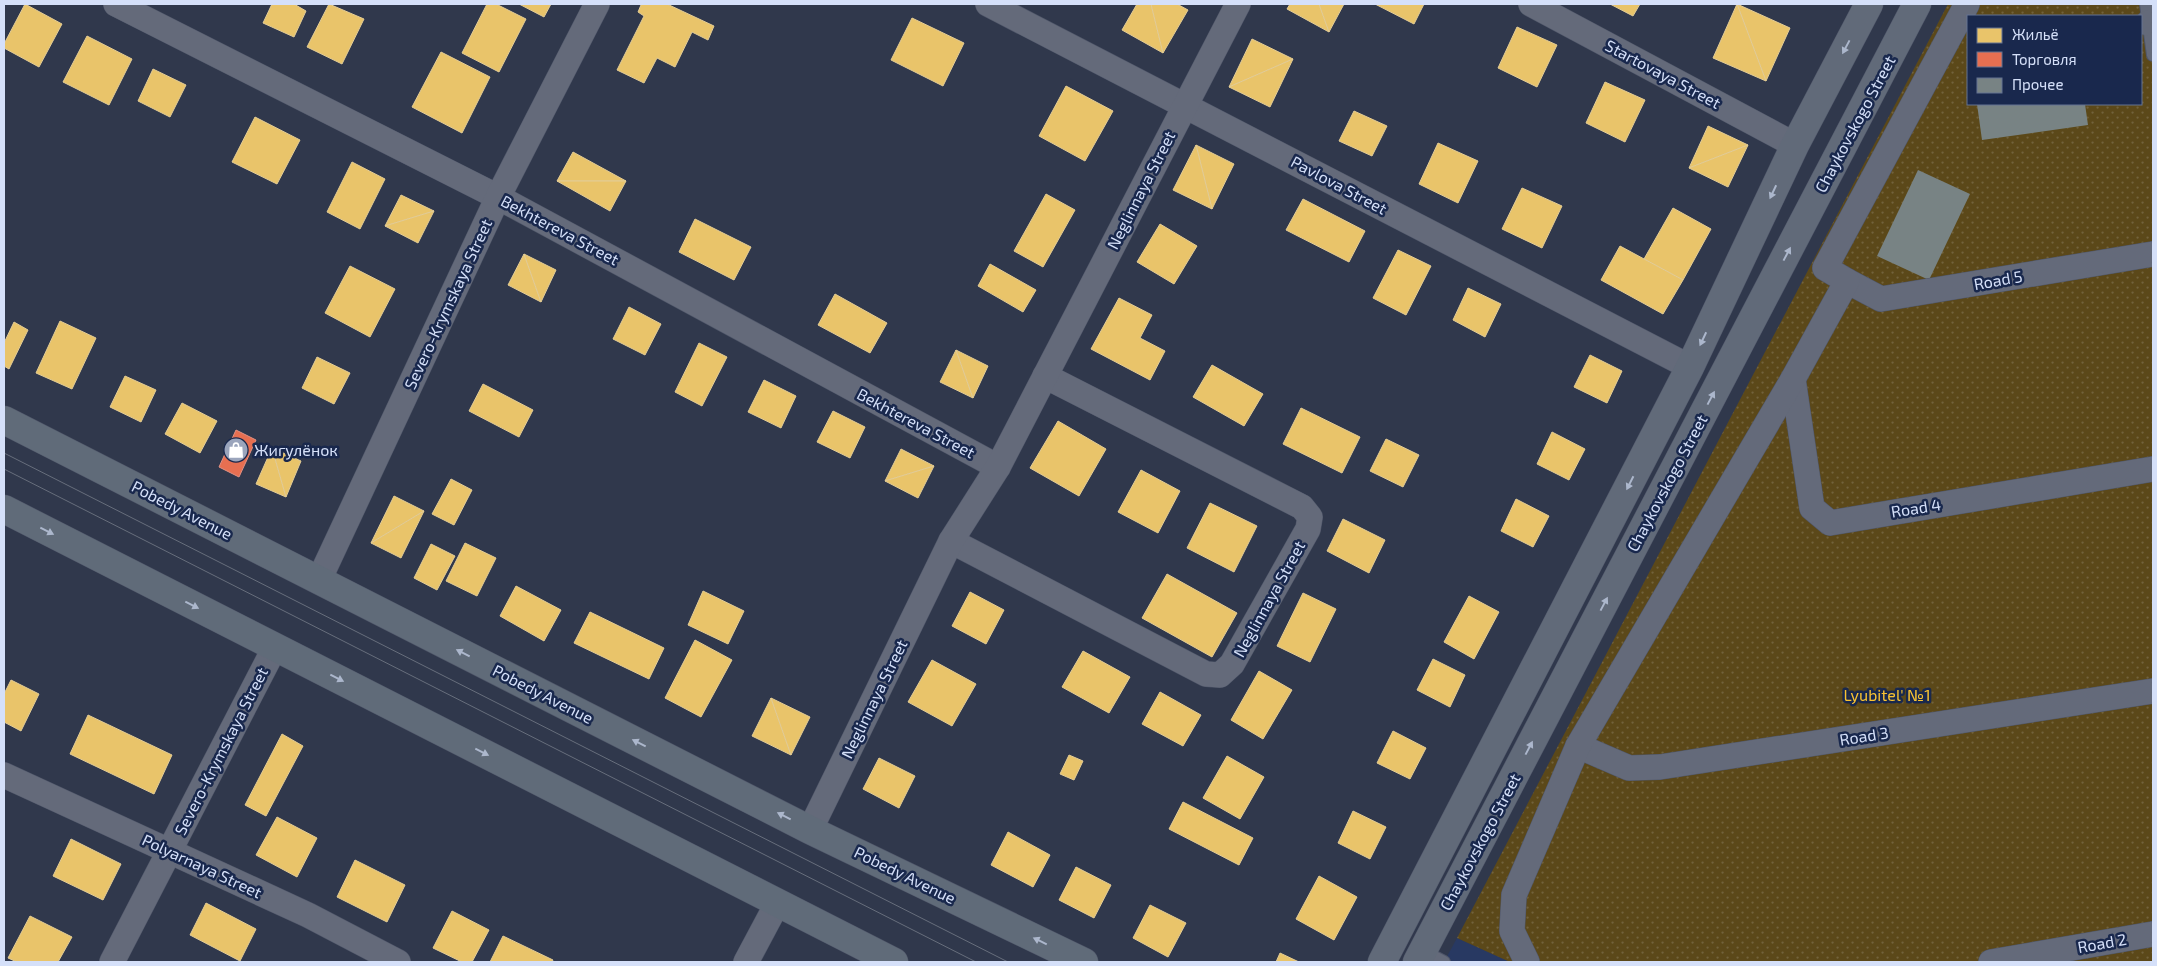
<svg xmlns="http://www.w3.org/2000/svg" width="2157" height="966" viewBox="0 0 2157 966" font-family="'Exo 2',sans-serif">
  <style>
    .built { fill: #283962 }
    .garden { fill: url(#garden-dots); fill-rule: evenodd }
    .homes { fill: #e9c46a; stroke: #e3cc95 }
    .shops { fill: #e76f51; stroke: #e29183 }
    .building { fill: #788384 }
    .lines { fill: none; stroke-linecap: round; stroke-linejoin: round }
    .lane-casing { stroke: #4f5669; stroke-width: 14 }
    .street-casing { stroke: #4f5669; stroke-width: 26 }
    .secondary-casing { stroke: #4f5669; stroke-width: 29 }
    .primary-casing { stroke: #4f5669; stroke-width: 29 }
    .lane { stroke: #646a7a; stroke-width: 12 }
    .street { stroke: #646a7a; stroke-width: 25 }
    .secondary { stroke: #616a79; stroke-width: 28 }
    .primary { stroke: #606b79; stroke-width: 28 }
    .tram { stroke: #676e7c; stroke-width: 1 }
    .oneway { fill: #acb7cc }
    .labels { text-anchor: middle; stroke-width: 5; stroke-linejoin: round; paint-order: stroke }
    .street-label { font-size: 16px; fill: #d5e0f9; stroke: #19284d }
    .poi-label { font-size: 16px; fill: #d5e0f9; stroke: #19284d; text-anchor: start }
    .park-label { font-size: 16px; fill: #fac331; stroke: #19284d }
  </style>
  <defs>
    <pattern id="garden-dots" width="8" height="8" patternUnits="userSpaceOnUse" patternTransform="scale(1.25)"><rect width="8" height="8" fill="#5b4819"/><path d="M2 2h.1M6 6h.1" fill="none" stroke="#72623b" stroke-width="1.8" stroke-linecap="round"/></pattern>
  </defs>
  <rect width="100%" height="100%" fill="#30384c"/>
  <!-- built -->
  <polygon class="built" points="1457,938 1510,962 1444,962"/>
  <!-- garden -->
  <path class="garden" d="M1948,4H2153V962H1510L1457,938ZM1968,16H2141V104H1968Z"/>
  <!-- homes -->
  <g class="homes">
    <polygon points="25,4 62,24 39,67 4,48 4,44"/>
    <polygon points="272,4 294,4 306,11 294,37 263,23"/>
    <polygon points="329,4 364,19 342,64 307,47"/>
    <polygon points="487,4 496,4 526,19 499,72 462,53"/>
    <polygon points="519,4 551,4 544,17"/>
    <polygon points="640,4 667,4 714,26 708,40 692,32 675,67 657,58 644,83 617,70 644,16 638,12 641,5"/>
    <polygon points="1137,4 1151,4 1163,53 1122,30"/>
    <polygon points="1151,4 1177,4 1188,10 1163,53"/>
    <polygon points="1290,4 1319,4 1329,32 1287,9"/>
    <polygon points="1319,4 1344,4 1329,32"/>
    <polygon points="1375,4 1424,4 1414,24"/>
    <polygon points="1610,4 1640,4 1633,16"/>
    <polygon points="1737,4 1790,28 1766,81"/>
    <polygon points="1737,4 1766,81 1713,58"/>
    <polygon points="912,18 964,43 943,86 891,60"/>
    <polygon points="1517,27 1557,45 1537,87 1498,68"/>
    <polygon points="87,36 132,59 109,105 63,82"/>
    <polygon points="1252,39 1293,59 1229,87"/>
    <polygon points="441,52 490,77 462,133 412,107"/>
    <polygon points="1293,59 1270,107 1229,87"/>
    <polygon points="153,69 186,85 170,117 138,101"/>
    <polygon points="1605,82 1645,100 1625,142 1586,123"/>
    <polygon points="1066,86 1113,111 1085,161 1039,136"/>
    <polygon points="1354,111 1387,126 1372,156 1339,141"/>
    <polygon points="255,117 300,140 277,184 232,162"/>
    <polygon points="1708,126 1748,145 1689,168"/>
    <polygon points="1438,143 1478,161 1458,203 1419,184"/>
    <polygon points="1196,145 1234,164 1212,209"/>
    <polygon points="1196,145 1212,209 1173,190"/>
    <polygon points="1748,145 1728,187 1689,168"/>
    <polygon points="573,152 626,181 557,181"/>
    <polygon points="352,162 385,179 360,229 327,212"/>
    <polygon points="557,181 626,181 610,211"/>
    <polygon points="1522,188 1562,206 1542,248 1502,229"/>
    <polygon points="1046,194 1075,210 1043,267 1014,251"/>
    <polygon points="401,195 434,211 385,226"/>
    <polygon points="1303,199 1365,231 1349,262 1286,230"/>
    <polygon points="1673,208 1711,229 1683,280 1644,259"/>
    <polygon points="434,211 418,243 385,226"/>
    <polygon points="695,219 751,247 734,280 679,252"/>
    <polygon points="1160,224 1197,246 1174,284 1137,262"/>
    <polygon points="1620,246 1683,280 1663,314 1601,280"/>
    <polygon points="1398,250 1431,266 1406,315 1373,298"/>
    <polygon points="524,254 541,302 508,285"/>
    <polygon points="524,254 556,270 541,302"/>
    <polygon points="990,264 1036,290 1023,312 978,286"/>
    <polygon points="350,266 395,289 370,337 325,313"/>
    <polygon points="1468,288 1501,304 1485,337 1453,320"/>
    <polygon points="835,294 887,323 870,353 818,325"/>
    <polygon points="1119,298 1152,315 1140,338 1165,351 1150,380 1091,349"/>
    <polygon points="629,307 661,324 645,355 613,339"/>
    <polygon points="60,321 96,338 72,389 36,373"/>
    <polygon points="14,322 28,330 9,369 4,366 4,343"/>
    <polygon points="699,343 727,357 702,406 675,392"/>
    <polygon points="956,350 973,398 940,382"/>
    <polygon points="956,350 988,366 973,398"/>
    <polygon points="1590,355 1622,371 1607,403 1574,387"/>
    <polygon points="317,357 350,373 334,404 302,388"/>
    <polygon points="1212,365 1263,394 1244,426 1193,397"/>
    <polygon points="125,376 156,390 141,422 110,407"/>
    <polygon points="764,380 796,396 781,428 748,412"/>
    <polygon points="483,384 533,410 519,437 469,411"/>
    <polygon points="182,403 217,421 200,453 165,434"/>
    <polygon points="1301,408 1360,437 1342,473 1283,444"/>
    <polygon points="833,411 865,427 850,458 817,442"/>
    <polygon points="1058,421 1106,449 1079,496 1030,468"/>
    <polygon points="1552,432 1585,449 1569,480 1537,464"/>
    <polygon points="1386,439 1419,455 1403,487 1370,471"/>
    <polygon points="272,448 286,497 256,484"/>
    <polygon points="272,448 301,461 286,497"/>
    <polygon points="901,449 934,466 885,481"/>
    <polygon points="934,466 918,498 885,481"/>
    <polygon points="1141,470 1180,491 1158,533 1118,512"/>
    <polygon points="451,479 472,490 454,525 432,514"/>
    <polygon points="394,496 424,511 371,543"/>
    <polygon points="1516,499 1549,516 1533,547 1501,531"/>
    <polygon points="1210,503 1257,526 1234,572 1187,548"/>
    <polygon points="424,511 401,558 371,543"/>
    <polygon points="1343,519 1385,540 1369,573 1327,551"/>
    <polygon points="465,543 496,558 477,596 446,581"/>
    <polygon points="431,544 455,556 437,590 414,578"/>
    <polygon points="1167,574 1237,613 1212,657 1142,618"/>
    <polygon points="516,586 561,610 544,641 500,616"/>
    <polygon points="703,591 744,611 728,644 688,625"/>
    <polygon points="970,592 1004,610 986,644 952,626"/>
    <polygon points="1303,593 1336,609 1310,662 1277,646"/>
    <polygon points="1469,596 1499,612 1474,659 1444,642"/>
    <polygon points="590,612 664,648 649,679 574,643"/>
    <polygon points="695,640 732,660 701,717 665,698"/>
    <polygon points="1083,651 1130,677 1109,713 1062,687"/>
    <polygon points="1433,659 1465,675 1450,707 1417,690"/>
    <polygon points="932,660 976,684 952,726 908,702"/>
    <polygon points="1259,671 1292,690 1263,739 1231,720"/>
    <polygon points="11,680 39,694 21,731 4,722 4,694"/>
    <polygon points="1160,692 1201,715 1183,746 1142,724"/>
    <polygon points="771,698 791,755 752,736"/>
    <polygon points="771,698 810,717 791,755"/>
    <polygon points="88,715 172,755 154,794 70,754"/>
    <polygon points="1393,731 1426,748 1410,779 1377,763"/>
    <polygon points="282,734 303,746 266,816 245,805"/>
    <polygon points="1069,755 1083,761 1074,780 1060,774"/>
    <polygon points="1227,756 1264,777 1240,819 1203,798"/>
    <polygon points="879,758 915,776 899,808 863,789"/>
    <polygon points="1183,802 1253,838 1239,865 1169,829"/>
    <polygon points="1353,811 1386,827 1370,859 1338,843"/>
    <polygon points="277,817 317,838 297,877 256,855"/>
    <polygon points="1008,832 1050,855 1033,887 991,865"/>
    <polygon points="71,839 121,864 103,900 53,876"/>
    <polygon points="355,860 405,885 387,922 337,897"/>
    <polygon points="1076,867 1111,885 1094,918 1059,900"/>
    <polygon points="1319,876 1357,897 1334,940 1296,919"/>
    <polygon points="206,903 256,929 240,961 190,935"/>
    <polygon points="1150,905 1186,923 1168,957 1133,938"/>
    <polygon points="452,911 489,930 472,962 462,962 433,948"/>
    <polygon points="30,916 72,937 58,962 17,962 8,958"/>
    <polygon points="503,936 553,960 552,962 490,962"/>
    <polygon points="1280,953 1299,962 1276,962"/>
  </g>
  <!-- shops -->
  <polygon class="shops" points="236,430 256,440 239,477 219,467"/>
  <!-- building -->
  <g class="building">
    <polygon points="1977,104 2085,104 2088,125 1982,140"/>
    <polygon points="1918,170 1970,194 1929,280 1877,256"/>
  </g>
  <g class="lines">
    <defs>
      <g id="lane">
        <polyline points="2146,4 2153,55"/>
        <polyline points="1423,951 1444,962"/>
      </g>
      <g id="street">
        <polyline points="116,4 498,197 998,467"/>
        <polyline points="988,4 1690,367"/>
        <polyline points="1531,4 1795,145"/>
        <polyline points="2148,23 2153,23"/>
        <polyline points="1847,281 1881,299 2153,254"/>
        <polyline points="1793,379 1812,508 1830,523 2153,469"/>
        <polyline points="951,541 1206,674 1220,675 1232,664 1308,529 1310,517 1302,507 1045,376"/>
        <polyline points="319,580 498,197 597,4"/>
        <polyline points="1578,746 1629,768 1660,767 2153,691"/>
        <polyline points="4,775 308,915 398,962"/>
        <polyline points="810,830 951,541 998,467 1238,4"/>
        <polyline points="112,962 275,647"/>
        <polyline points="746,962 778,902"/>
        <polyline points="1527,962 1512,931 1514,895 1578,746 1793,379 1847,281 1825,268 1967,4"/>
        <polyline points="1991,962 2153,934"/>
      </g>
      <g id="secondary">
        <polyline points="1382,962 1690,367 1795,145 1869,4"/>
        <polyline points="1417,962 1917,4"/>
      </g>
      <g id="primary">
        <polyline points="4,420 810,830 1084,962"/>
        <polyline points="4,509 894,962"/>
      </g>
    </defs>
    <!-- lane casing -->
    <use href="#lane" class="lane-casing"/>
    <!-- street casing -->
    <use href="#street" class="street-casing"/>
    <!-- secondary casing -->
    <use href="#secondary" class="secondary-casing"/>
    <!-- primary casing -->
    <use href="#primary" class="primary-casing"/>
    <!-- lane -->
    <use href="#lane" class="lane"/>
    <!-- street -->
    <use href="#street" class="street"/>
    <!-- secondary -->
    <use href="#secondary" class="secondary"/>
    <!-- primary -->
    <use href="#primary" class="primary"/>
    <!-- tram -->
    <g class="tram">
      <polyline points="4,453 1008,962"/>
      <polyline points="4,469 976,962"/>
    </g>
  </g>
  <!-- one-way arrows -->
  <defs><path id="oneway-solid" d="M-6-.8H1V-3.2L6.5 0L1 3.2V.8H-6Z" transform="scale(1.25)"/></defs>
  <g class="oneway">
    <use href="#oneway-solid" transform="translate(1846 47) rotate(118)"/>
    <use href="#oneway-solid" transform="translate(1773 192) rotate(115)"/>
    <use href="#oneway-solid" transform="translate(1787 254) rotate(-62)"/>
    <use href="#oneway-solid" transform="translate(1703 339) rotate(115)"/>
    <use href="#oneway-solid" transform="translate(1711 398) rotate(-62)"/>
    <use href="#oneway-solid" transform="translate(1630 483) rotate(117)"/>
    <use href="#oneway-solid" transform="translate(47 531) rotate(27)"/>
    <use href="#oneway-solid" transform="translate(1604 604) rotate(-62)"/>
    <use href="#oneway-solid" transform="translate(192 605) rotate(27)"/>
    <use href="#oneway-solid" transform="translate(463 653) rotate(-153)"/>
    <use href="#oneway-solid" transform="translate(337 678) rotate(27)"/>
    <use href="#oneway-solid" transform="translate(639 743) rotate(-153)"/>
    <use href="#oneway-solid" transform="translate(1529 748) rotate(-62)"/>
    <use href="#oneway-solid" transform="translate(482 752) rotate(27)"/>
    <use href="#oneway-solid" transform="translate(784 816) rotate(-153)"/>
    <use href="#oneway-solid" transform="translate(1040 941) rotate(-154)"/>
  </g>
  <!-- icons -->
  <defs>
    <symbol id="shop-disc" viewBox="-11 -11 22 22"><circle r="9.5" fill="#9ba5bc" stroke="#19284d"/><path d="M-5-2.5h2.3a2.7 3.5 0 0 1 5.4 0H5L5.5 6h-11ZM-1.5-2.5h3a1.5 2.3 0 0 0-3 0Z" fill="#fff"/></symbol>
  </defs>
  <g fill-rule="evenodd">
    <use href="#shop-disc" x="222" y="436" width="28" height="28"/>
  </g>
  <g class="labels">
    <!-- street labels -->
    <g class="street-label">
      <text transform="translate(1663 74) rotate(28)" y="6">Startovaya Street</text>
      <text transform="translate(1855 124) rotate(-62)" y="6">Chaykovskogo Street</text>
      <text transform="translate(1339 185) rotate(28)" y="6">Pavlova Street</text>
      <text transform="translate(1141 190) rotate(-63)" y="6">Neglinnaya Street</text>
      <text transform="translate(560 230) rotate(28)" y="6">Bekhtereva Street</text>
      <text transform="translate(1998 280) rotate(-10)" y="6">Road 5</text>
      <text transform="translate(448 304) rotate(-65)" y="6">Severo-Krymskaya Street</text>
      <text transform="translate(916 423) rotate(28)" y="6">Bekhtereva Street</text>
      <text transform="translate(1667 483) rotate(-62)" y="6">Chaykovskogo Street</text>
      <text transform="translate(1916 508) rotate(-9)" y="6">Road 4</text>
      <text transform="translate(182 510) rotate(27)" y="6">Pobedy Avenue</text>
      <text transform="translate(1269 599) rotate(-61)" y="6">Neglinnaya Street</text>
      <text transform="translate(543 694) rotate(27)" y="6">Pobedy Avenue</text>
      <text transform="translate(874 699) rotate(-64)" y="6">Neglinnaya Street</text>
      <text transform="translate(1864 736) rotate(-9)" y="6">Road 3</text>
      <text transform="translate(221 751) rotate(-63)" y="6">Severo-Krymskaya Street</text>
      <text transform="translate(1480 842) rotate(-62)" y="6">Chaykovskogo Street</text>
      <text transform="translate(202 866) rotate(25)" y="6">Polyarnaya Street</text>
      <text transform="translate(905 875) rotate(26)" y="6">Pobedy Avenue</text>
      <text transform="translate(2102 943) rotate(-10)" y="6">Road 2</text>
    </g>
    <!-- poi labels -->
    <g class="poi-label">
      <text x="254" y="456">Жигулёнок</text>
    </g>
    <!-- park labels -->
    <g class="park-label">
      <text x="1887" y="701">Lyubitel' №1</text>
    </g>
  </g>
  <!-- border -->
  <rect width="2157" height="966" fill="none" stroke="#d5e0f9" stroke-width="10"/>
  <!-- legend -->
  <rect x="1967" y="15" width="175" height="90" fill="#19284d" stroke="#647292"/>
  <rect x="1977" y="28" width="25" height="15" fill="#e9c46a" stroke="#647292"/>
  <text x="2012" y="40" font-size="15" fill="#d5e0f9">Жильё</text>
  <rect x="1977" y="52" width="25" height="15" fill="#e76f51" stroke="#647292"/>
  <text x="2012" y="65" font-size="15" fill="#d5e0f9">Торговля</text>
  <rect x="1977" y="78" width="25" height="15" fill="#788384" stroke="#647292"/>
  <text x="2012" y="90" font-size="15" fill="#d5e0f9">Прочее</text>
</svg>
